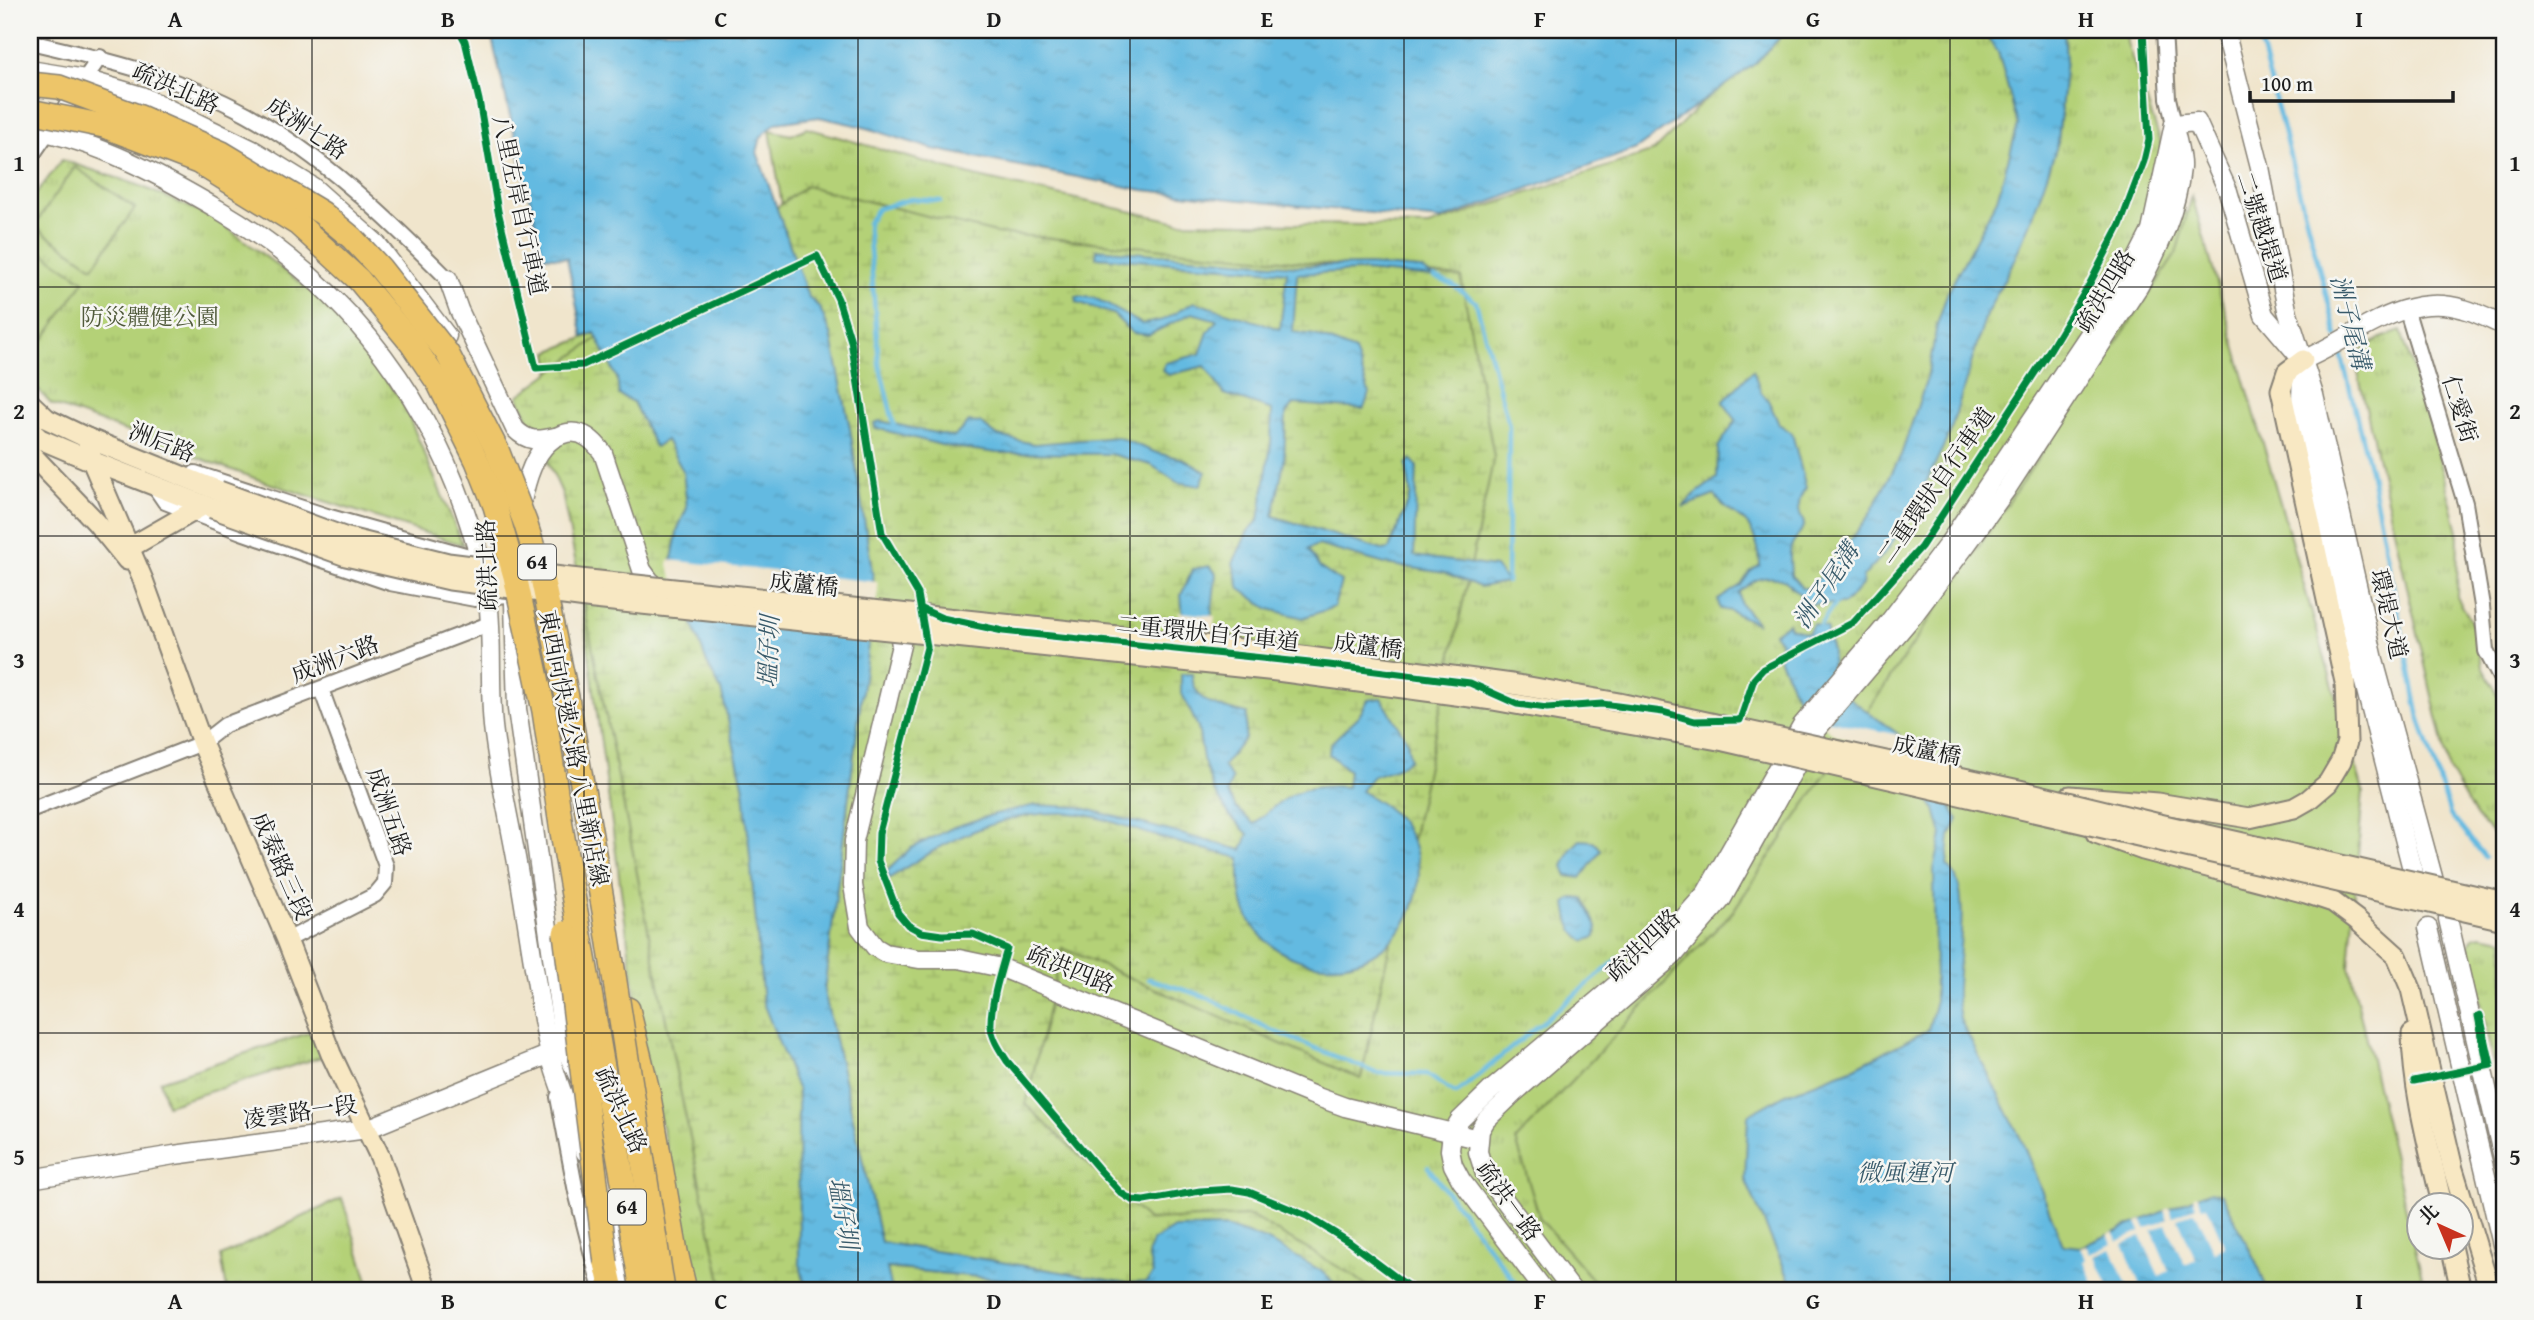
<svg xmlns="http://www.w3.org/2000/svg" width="2534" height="1320" viewBox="0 0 2534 1320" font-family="'Gentium Book Plus','Noto Serif TC',serif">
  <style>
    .grass { fill: url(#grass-tufts); stroke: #68764a; stroke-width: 2 }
    .wetland { fill: url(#wetland-marsh); stroke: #68764a; stroke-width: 2 }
    .pitch { fill: #b4d177; stroke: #68764a; stroke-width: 2 }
    .water { fill: url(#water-ripples); stroke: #406b7e; stroke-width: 2 }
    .pier { fill: #f0e5cc }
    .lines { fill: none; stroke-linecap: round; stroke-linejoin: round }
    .stream { stroke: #64bae1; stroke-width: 4.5 }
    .minor-casing { stroke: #868074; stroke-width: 18 }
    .tertiary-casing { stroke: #868074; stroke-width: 21 }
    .secondary-casing { stroke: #868074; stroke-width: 23 }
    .trunk-casing { stroke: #868074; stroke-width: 26 }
    .minor { stroke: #fff; stroke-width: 14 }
    .tertiary { stroke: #fff; stroke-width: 18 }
    .secondary { stroke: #f8e8c3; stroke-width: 19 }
    .trunk { stroke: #edc569; stroke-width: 23 }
    .secondary-bridge-casing { stroke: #868074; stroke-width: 23; stroke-linecap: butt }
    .trunk-bridge-casing { stroke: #868074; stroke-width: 26; stroke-linecap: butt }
    .secondary-bridge { stroke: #f8e8c3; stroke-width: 19 }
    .trunk-bridge { stroke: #edc569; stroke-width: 23 }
    .cycleway-casing { stroke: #f6f6f2; stroke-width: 11 }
    .cycleway { stroke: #00873e; stroke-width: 7 }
    .grid { fill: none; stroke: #1c1c1c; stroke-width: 2; stroke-opacity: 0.55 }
    .labels { text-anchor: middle; stroke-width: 5; stroke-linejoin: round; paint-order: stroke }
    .shield { fill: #f6f6f2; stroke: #5d5d5c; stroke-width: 2 }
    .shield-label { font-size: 21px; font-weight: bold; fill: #1c1c1c }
    .street-label { font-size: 23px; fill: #1c1c1c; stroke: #f6f6f2 }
    .park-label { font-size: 23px; fill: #515b3c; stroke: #f6f6f2 }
    .water-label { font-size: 24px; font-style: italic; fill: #395b6b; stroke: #f6f6f2 }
    .neatline { fill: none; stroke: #1c1c1c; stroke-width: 2.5 }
    .grid-label { font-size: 23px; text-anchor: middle; font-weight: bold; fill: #1c1c1c }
  </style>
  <defs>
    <pattern id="grass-tufts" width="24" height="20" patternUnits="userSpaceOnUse" patternTransform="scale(1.75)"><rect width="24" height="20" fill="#b4d177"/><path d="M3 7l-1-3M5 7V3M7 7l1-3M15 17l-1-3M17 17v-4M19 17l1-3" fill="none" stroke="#9ab366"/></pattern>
    <pattern id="wetland-marsh" width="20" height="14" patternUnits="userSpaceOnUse" patternTransform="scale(1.75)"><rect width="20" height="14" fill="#b4d177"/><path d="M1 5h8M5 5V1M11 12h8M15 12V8" fill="none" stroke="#9ab366"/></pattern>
    <pattern id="water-ripples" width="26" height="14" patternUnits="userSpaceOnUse" patternTransform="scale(1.75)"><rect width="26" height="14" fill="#64bae1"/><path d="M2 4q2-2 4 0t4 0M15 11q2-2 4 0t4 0" fill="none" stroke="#569fc0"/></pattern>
  </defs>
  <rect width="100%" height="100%" fill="#f6f6f2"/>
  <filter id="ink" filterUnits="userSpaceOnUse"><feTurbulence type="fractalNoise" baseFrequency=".0143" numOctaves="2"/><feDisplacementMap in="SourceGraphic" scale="14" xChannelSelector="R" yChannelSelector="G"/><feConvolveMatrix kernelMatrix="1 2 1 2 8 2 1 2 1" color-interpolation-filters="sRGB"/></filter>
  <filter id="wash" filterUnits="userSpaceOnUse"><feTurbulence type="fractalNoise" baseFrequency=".00686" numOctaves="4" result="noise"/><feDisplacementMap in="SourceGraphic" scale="28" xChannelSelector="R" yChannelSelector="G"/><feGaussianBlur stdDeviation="1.57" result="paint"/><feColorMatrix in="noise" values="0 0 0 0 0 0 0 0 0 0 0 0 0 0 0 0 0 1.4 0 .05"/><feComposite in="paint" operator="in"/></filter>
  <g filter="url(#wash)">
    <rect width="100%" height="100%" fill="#f0e5cc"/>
    <!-- grass -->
    <g class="grass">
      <polygon points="1775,30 2126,30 2127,43 2222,322 2393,1290 700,1290 641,1038 548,352 790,256 770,130 791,135 807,128 974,176 1178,222 1428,226 1654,151"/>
      <polygon points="62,160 138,185 213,217 331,306 403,403 463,545 265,482 51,404 30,381 30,202"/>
      <polygon points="2401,331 2430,423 2458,531 2457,597 2474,626 2482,667 2504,705 2504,845 2475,816 2449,770 2354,355 2381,338"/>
      <polygon points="2481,935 2504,939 2504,1070 2495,1072 2469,945 2473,937"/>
      <polygon points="314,1031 324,1056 167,1105 160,1081"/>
      <polygon points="342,1198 371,1290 227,1290 221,1256"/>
    </g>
    <!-- wetland -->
    <polygon class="wetland" points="806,186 996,233 1461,277 1494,457 1361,1079 1062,948 1026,1105 1148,1220 1250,1216 1354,1276 1372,1290 723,1290 678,1081 562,493 518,396"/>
    <!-- pitch -->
    <g class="pitch">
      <polygon points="75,167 135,208 93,267 34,226"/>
      <polygon points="2192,196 2363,791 2349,966 2425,1290 1602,1290 1540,1219 1516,1140 1733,911 2176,254"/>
      <polygon points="30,244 84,281 44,339 30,329"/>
    </g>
    <!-- water -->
    <g class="water">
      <polygon points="490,30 1787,30 1756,63 1636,149 1441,220 1143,190 933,149 860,126 819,117 776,123 761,137 757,152 804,285 808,296 820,308 831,334 850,428 875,590 824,991 881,1242 1128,1283 1146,1282 1153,1274 1148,1254 1153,1241 1174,1228 1226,1227 1266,1240 1320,1270 1342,1290 1111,1290 887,1268 892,1290 806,1290 799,1260 798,1091 763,1003 744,789 721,690 707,663 671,564 678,528 687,508 683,471 666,440 655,447 633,402 619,395 617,378 595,333 583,337 567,258 543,256"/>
      <path d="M1981,30H2064L2066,59L2058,143L2036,207L2015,258L1986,315L1950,433L1920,495L1917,512L1899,532L1886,552L1863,577L1862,585L1844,604H1811C1803,595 1794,591 1786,581C1766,573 1754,579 1739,592L1741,604L1758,624L1730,611L1720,609L1718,600L1741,585L1750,572L1760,565C1760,553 1754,530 1745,522C1734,513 1723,508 1715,495L1683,507L1694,495L1717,478L1718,447L1736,420L1723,402L1753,370L1761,392L1768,400L1779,424L1792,433L1806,488C1797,499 1797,511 1804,523C1802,533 1796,536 1792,545C1788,552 1791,566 1791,575L1802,588H1809L1832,565L1870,514L1901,455L1927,378L1937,325L1947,294L1997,199L2018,125L1998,52Z"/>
      <polygon points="1097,249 1297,266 1369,265 1421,269 1434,277 1362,271 1297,274 1293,332 1315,335 1355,351 1369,393 1364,409 1294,404 1286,413 1284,462 1273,516 1382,550 1389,549 1411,495 1406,465 1411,459 1417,466 1414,556 1495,567 1507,582 1480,587 1445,573 1385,564 1318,545 1308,549 1319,567 1341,582 1334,607 1303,618 1269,609 1240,589 1233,563 1248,531 1259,520 1271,444 1272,410 1224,394 1205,366 1169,375 1162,370 1165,363 1200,354 1208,332 1217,320 1192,313 1149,335 1132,333 1113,314 1077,302 1076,296 1095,298 1142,324 1163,320 1194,302 1280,329 1287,272 1096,257"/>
      <polygon points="880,421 954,437 969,422 980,423 998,436 1034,444 1117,437 1157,453 1183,459 1206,472 1200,486 1177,482 1151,465 1110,454 997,453 945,446 875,428 874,423"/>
      <polygon points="1210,566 1216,573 1210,631 1184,629 1181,595 1193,569"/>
      <path d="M1788,623L1790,628L1808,633L1813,624L1827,628V634L1832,650L1831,676L1841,692L1905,739L1920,752L1958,819L1950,836L1947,866C1974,884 1955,968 1957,997C1957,1004 1959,1012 1960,1019L2021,1139L2063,1245L2080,1247L2211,1191L2222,1194L2259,1268L2267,1290H1794L1745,1179L1748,1115L1784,1095L1851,1069L1928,1030L1935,1004L1934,869L1942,835L1935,809L1877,747L1837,732L1800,703L1779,658L1780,641L1774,633Z"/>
      <path d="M1181,674H1192C1193,706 1222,707 1247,714L1245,738L1223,766L1232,779L1227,793L1236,808L1254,824C1285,795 1302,783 1347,787L1349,771L1329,754L1330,744L1359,716L1368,700L1381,698L1407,740L1410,759L1397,768L1373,776L1361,791C1378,801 1394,810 1405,828C1434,870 1415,933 1370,956C1326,979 1263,958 1245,910C1239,893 1240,876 1240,858C1212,851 1184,845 1156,836C1131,829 1105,817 1079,814C1008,807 945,840 889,879L887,871L911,848L954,827L995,814L1036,805L1079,807L1242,850L1248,834L1230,816L1213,789L1203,759L1198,727L1181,692Z"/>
      <path d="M1580,840C1590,840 1595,841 1601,850L1581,878L1567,876L1563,866L1571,849Z"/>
      <path d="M1573,898L1583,899L1597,927L1596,937L1584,941C1570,931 1568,919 1566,903Z"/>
    </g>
    <!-- pier -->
    <g class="pier">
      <polygon points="669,560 877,582 878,590 872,635 687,618 668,565"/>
      <polygon points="1179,612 1215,616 1213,633 1182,631"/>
      <polygon points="1812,717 1909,737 1923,750 1948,795 1875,750 1835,735"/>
      <polygon points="2197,1195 2203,1207 2207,1206 2225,1247 2214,1252 2195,1211 2178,1219 2196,1260 2185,1265 2166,1224 2152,1231 2169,1271 2159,1276 2141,1236 2123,1244 2140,1285 2129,1289 2111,1249 2095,1256 2110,1290 2096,1290 2084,1261 2086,1259 2080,1247 2086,1245 2090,1254 2112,1244 2108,1234 2113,1232 2118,1241 2141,1231 2137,1222 2142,1220 2146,1229 2168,1219 2164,1210 2169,1208 2173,1217 2196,1206 2193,1197"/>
    </g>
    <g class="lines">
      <!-- stream -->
      <g class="stream">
        <polyline points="2257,30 2337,336"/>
        <polyline points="1434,277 1453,285 1476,302 1509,426 1507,582"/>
        <polyline points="2339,345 2370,470 2418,713 2450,814 2485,857"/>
        <polyline points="894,425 879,363 868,223 877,209 911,199 941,201"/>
        <polyline points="1817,630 1838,599"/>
        <polyline points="1149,979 1204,996 1271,1030 1376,1073 1426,1074 1456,1094 1618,959"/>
        <polyline points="1428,1167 1521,1290"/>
      </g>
    </g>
  </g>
  <g filter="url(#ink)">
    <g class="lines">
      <defs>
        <g id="minor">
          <polyline points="2164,30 2168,98 2174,124"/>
          <path d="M30,42C104,59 179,77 247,114C324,157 386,217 448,279"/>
          <polyline points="30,158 100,57"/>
          <polyline points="2406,308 2465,503 2482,606 2486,651 2504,685"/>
          <polyline points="195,473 330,517 483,560"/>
          <polyline points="154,486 165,502 241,532 390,583 475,599 514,594"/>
          <polyline points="30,810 202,743 225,725 489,624"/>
          <polyline points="287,940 375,895 385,883 386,866 321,689"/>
          <polyline points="558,1097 576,1192 601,1290"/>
        </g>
        <g id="tertiary">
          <polyline points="2225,30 2260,167 2287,310 2314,395 2375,664 2433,877"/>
          <polyline points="30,70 85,79 142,96 253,150 313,187 377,244 447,336"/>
          <polyline points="2174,124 2197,122 2228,191 2264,315 2298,355"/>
          <path d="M30,129C100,142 160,175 221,211C335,278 420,382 464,508C474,537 484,568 488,599C493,641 489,684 493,726C498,772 509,818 517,863C528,925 536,989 549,1050C557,1085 573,1119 585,1152"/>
          <path d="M448,279L459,310L515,429C528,442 538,441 555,437"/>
          <path d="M2303,360C2355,338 2404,290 2464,309C2478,313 2491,320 2504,326"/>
          <polyline points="2302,370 2301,401 2359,663 2413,873"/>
          <path d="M513,561C519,524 522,442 567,433C583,430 594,441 603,453L642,570L650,581L663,591"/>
          <polyline points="514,603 517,709 565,1048 578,1076"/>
          <polyline points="890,623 899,633 901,645 854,841 853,885 860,927 875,947 885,953 919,959 959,959 1002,968 1312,1095 1345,1107 1478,1139"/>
          <polyline points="2448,919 2504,1162"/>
          <polyline points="2428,928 2504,1253"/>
          <polyline points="30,1179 174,1155 367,1129 560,1050"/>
          <polyline points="606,1208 615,1235 627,1290"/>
          <polyline points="1544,1290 1461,1180 1453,1165 1450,1150 1452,1133 1460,1120 1490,1091 1648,958 1706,893 1802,725 1889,622 1949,543 2127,278 2151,231 2174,124"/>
          <path d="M1572,1290L1485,1174L1478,1152L1480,1130L1486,1120L1514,1093L1674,955L1722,899L1816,730L1913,616L1967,544L2006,490L2139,286C2158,250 2177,210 2181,168C2182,157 2177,142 2175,131"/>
        </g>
        <g id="secondary">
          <polyline points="30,403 47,419 87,438 219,491"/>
          <polyline points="30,430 40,439 92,461 212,508"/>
          <polyline points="87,438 92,461 143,580 202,743 287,940 331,1054 380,1157 427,1290"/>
          <polyline points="30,453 96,522 127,560"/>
          <polyline points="129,548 204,505"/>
          <polyline points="2070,796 2157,803 2249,818 2294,808 2308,800 2328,783 2341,761 2347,742 2345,682 2281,390 2287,372 2303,360"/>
          <polyline points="2096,833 2143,850 2306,893 2333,902 2357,920 2397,956 2411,989 2453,1169 2490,1290"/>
          <path d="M2412,1034C2413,1091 2429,1148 2442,1204"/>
          <polyline points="2451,1246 2461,1290"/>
        </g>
        <g id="trunk">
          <polyline points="628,1009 648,1091 676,1252 685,1290"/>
          <polyline points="606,1263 612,1290"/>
        </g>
      </defs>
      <!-- minor casing -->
      <use href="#minor" class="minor-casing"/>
      <!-- tertiary casing -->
      <use href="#tertiary" class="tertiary-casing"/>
      <!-- secondary casing -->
      <use href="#secondary" class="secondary-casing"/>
      <!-- trunk casing -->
      <use href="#trunk" class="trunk-casing"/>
      <!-- minor -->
      <use href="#minor" class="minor"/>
      <!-- tertiary -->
      <use href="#tertiary" class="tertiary"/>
      <!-- secondary -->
      <use href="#secondary" class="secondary"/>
      <!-- trunk -->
      <use href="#trunk" class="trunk"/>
      <defs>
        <g id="secondary-bridge">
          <polyline points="219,491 344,537 448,563 570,578 1279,653 1512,684 1619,703 2019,790 2155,823 2504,902"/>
          <polyline points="212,508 346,556 450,580 594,599 1277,671 1493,700 1724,741 2504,920"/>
        </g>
        <g id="trunk-bridge">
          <polyline points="30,84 59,87 140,117 222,153 322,213 352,238 380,268 447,353 497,450 525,522 541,573 567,697 604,911 663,1290"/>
          <polyline points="30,111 104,126 198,162 298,224 359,280 412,344 439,384 477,461 495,506 515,576 544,711 562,832 642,1290"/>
          <polyline points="565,933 606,1263"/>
        </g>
      </defs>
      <!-- secondary-bridge casing -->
      <use href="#secondary-bridge" class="secondary-bridge-casing"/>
      <!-- trunk-bridge casing -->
      <use href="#trunk-bridge" class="trunk-bridge-casing"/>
      <!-- secondary-bridge -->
      <use href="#secondary-bridge" class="secondary-bridge"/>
      <!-- trunk-bridge -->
      <use href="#trunk-bridge" class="trunk-bridge"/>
      <defs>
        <g id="cycleway">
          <path d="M459,30L465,41L479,100L498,211L536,368L583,365L817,256L838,299L851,341L882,533L918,594L927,647L879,833L878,861L898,913L908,925L921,932L942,935L973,934L1007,949C1001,970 990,1005 991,1026C992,1039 1000,1050 1007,1061L1098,1168L1121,1193L1132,1200L1144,1201L1200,1191L1232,1189L1249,1192L1307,1216L1349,1242L1413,1290"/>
          <polyline points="922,609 942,618 1003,631 1329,665 1470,683 1517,704 1547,708 1602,704 1663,712 1695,721 1740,720 1754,679 1763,669 1854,622 1921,547 2051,348 2089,285 2120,225 2144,161 2149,140 2143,30"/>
          <polyline points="2414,1081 2491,1065 2480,1015 2478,1016 2487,1062"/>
        </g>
      </defs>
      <!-- cycleway casing -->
      <use href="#cycleway" class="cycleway-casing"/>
      <!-- cycleway -->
      <use href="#cycleway" class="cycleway"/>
    </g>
  </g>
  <!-- grid -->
  <path class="grid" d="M312,30V1290M584,30V1290M858,30V1290M1130,30V1290M1404,30V1290M1676,30V1290M1950,30V1290M2222,30V1290M30,287H2504M30,536H2504M30,784H2504M30,1033H2504"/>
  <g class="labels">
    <!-- shield labels -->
    <g class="shield">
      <rect x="518" y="544.5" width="38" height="35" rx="5"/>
      <rect x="608" y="1189.5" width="38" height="35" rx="5"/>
    </g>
    <g class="shield-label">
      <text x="537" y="569">64</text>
      <text x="627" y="1214">64</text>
    </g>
    <!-- street labels -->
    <g class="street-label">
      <text transform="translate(176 88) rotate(24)" y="8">疏洪北路</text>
      <text transform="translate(307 128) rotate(34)" y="8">成洲七路</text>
      <text transform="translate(520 205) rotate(78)" y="8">八里左岸自行車道</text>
      <text transform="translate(2262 227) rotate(72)" y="8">二號越提道</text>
      <text transform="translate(2105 291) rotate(-59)" y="8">疏洪四路</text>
      <text transform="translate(2460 409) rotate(73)" y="8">仁愛街</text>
      <text transform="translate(162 442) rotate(22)" y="8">洲后路</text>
      <text transform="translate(1936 485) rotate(-55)" y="8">二重環狀自行車道</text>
      <text transform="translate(487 565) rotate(-92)" y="8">疏洪北路</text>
      <text transform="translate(804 584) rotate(6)" y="8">成蘆橋</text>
      <text transform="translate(2389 614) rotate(77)" y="8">環堤大道</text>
      <text transform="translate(1208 633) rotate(6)" y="8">二重環狀自行車道</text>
      <text transform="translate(1368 646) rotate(7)" y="8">成蘆橋</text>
      <text transform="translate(335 659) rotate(-21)" y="8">成洲六路</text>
      <text transform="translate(574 748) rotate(79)" y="8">東西向快速公路 八里新店線</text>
      <text transform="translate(1927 750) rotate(12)" y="8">成蘆橋</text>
      <text transform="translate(389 812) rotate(71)" y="8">成洲五路</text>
      <text transform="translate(282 866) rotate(66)" y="8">成泰路三段</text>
      <text transform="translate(1643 945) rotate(-44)" y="8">疏洪四路</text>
      <text transform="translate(1071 969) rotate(22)" y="8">疏洪四路</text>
      <text transform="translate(621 1110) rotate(65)" y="8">疏洪北路</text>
      <text transform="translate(300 1112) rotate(-8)" y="8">凌雲路一段</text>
      <text transform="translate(1509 1201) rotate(54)" y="8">疏洪一路</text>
    </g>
    <!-- park labels -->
    <g class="park-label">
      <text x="150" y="325">防災體健公園</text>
    </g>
    <!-- water labels -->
    <g class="water-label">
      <text transform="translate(2350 322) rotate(76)" y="8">洲子尾溝</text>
      <text transform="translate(1826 586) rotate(-56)" y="8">洲子尾溝</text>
      <text transform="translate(769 652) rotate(-88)" y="8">塭仔圳</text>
      <text x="1905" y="1181">微風運河</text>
      <text transform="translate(843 1213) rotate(80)" y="8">塭仔圳</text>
    </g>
  </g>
  <!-- margin -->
  <rect width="2534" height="1320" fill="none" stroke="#f6f6f2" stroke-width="77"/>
  <!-- north arrow -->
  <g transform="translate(2440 1226) rotate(316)"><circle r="33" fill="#f6f6f2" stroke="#9f9f9c" stroke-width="2"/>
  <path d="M0-5L12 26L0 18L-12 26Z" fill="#c8321e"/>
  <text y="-10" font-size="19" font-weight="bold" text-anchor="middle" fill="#1c1c1c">北</text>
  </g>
  <!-- scale -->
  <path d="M2250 91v10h203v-10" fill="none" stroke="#1c1c1c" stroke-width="3.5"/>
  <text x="2261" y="91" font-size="21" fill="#1c1c1c" stroke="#f6f6f2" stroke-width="5" paint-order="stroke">100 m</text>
  <rect x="38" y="38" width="2458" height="1244" class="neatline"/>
  <g class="grid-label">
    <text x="175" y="27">A</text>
    <text x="448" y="27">B</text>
    <text x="721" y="27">C</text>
    <text x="994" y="27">D</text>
    <text x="1267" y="27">E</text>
    <text x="1540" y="27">F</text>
    <text x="1813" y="27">G</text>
    <text x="2086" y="27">H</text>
    <text x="2359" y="27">I</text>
    <text x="19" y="171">1</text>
    <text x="2515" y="171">1</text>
    <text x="19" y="419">2</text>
    <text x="2515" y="419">2</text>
    <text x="19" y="668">3</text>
    <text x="2515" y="668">3</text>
    <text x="19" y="917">4</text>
    <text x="2515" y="917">4</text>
    <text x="19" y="1165">5</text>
    <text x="2515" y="1165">5</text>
    <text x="175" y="1309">A</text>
    <text x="448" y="1309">B</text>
    <text x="721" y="1309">C</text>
    <text x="994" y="1309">D</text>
    <text x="1267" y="1309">E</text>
    <text x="1540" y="1309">F</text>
    <text x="1813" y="1309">G</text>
    <text x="2086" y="1309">H</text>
    <text x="2359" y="1309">I</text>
  </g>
</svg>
